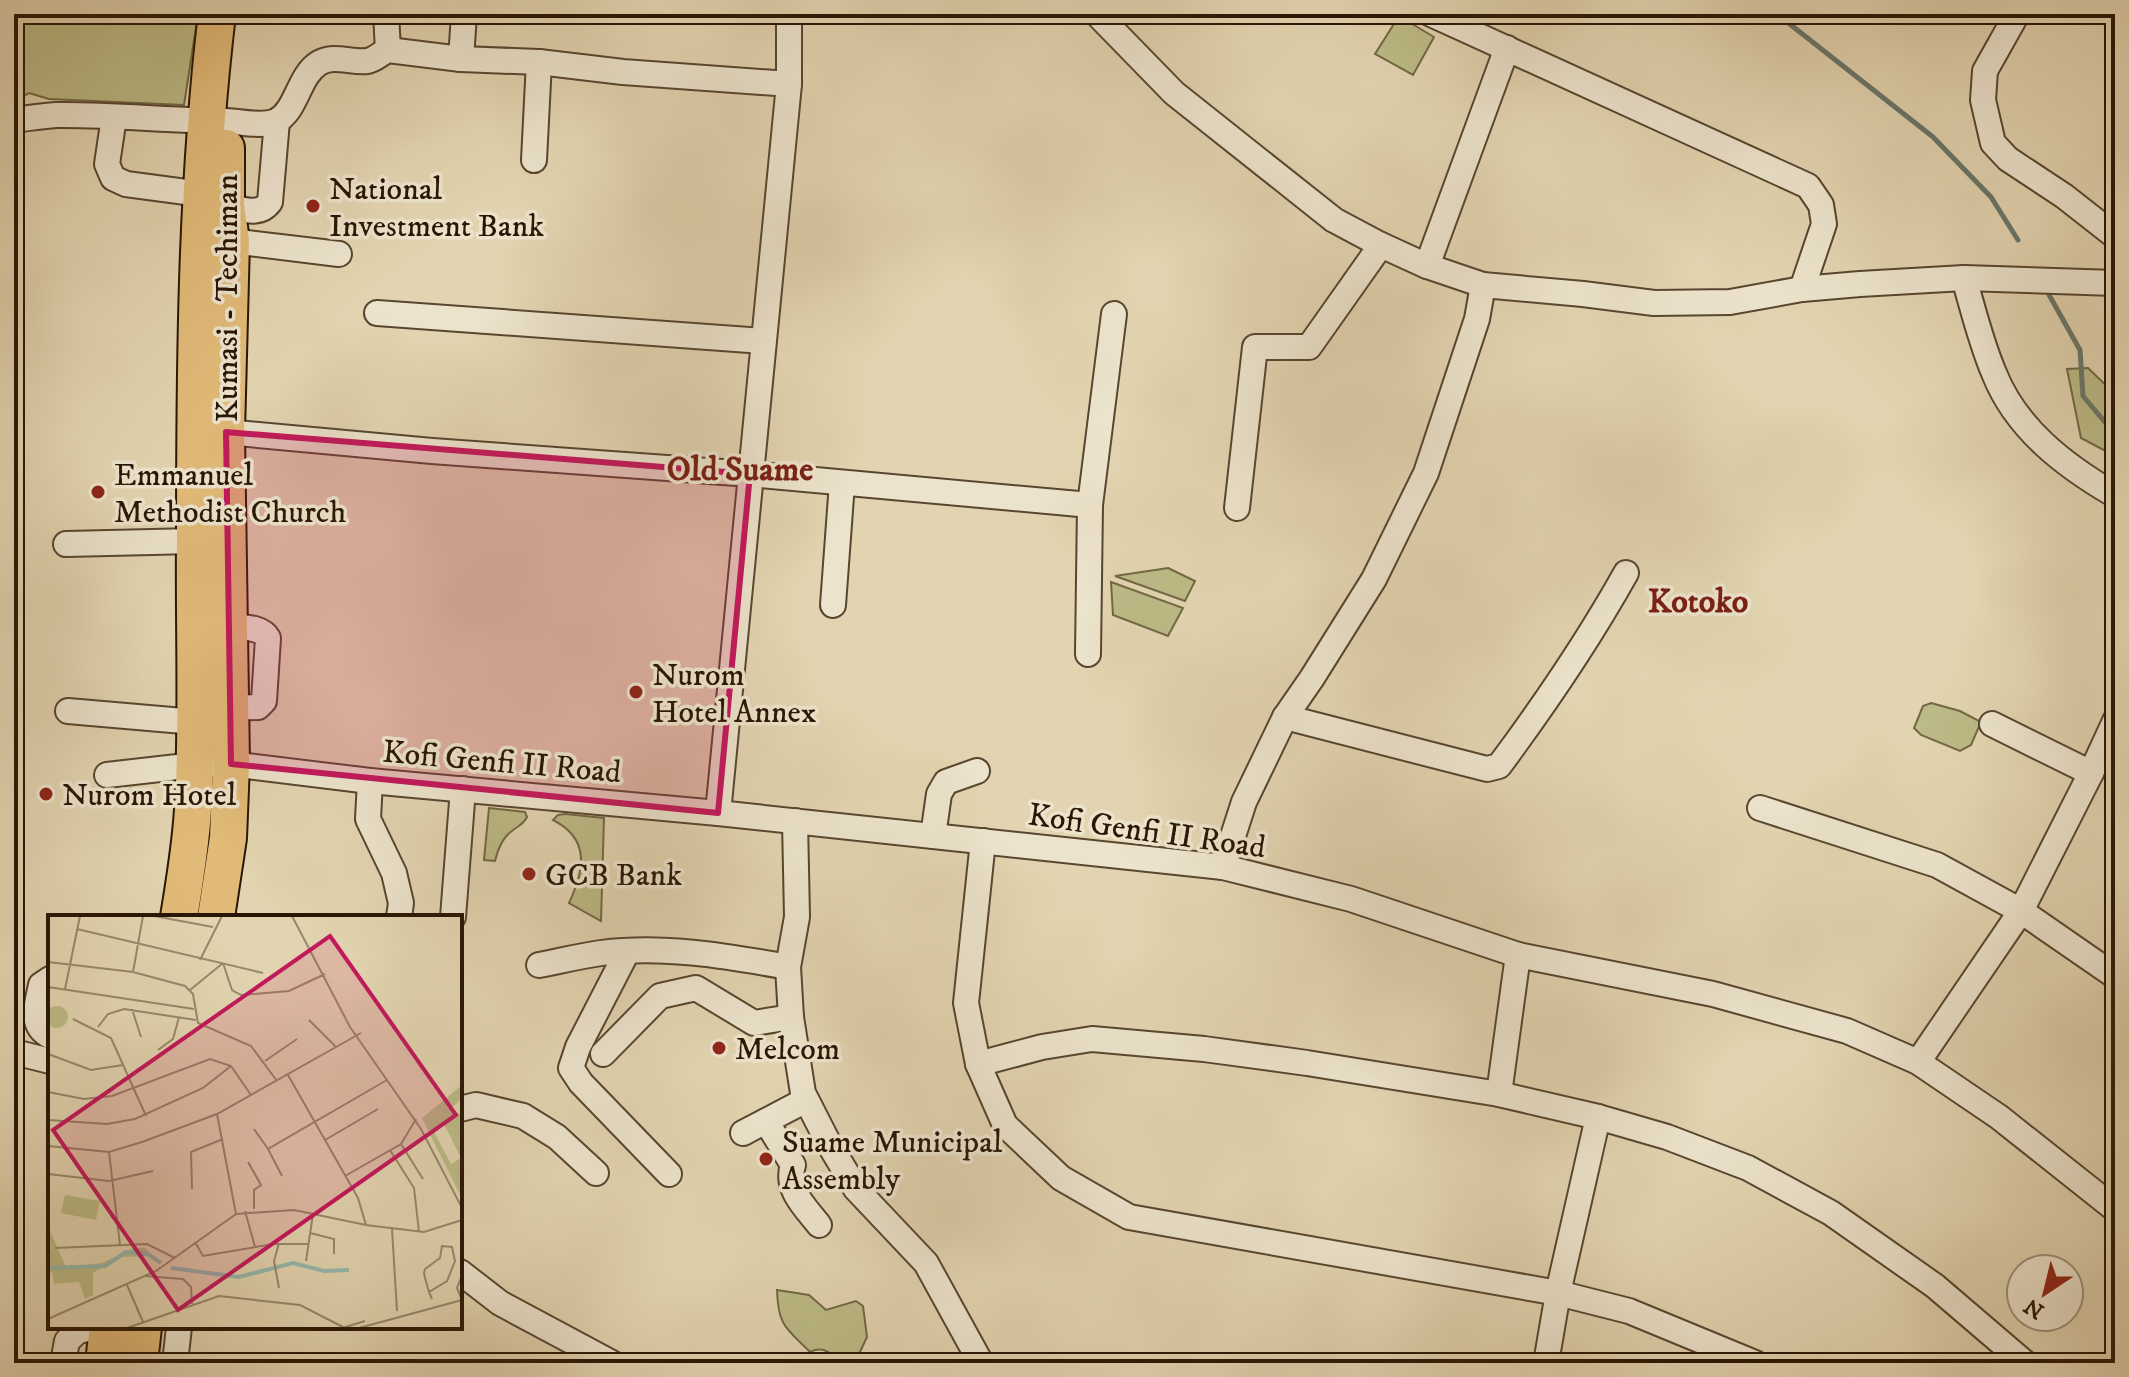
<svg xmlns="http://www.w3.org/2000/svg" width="2129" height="1377" viewBox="0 0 2129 1377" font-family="'IM FELL DW Pica',serif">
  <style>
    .green { fill: #bcba86; stroke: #736846; stroke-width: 2 }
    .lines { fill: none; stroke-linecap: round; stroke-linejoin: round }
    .stream { stroke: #6a776a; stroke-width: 5 }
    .minor-casing { stroke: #584630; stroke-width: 28 }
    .highway-casing { stroke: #2a1605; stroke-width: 40 }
    .minor { stroke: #ece3cc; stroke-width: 24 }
    .highway { stroke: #e1ba78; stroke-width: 36 }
    .marked { fill: #c2185b; fill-opacity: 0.2; stroke: #c2185b; stroke-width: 6; stroke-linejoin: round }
    .poi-dot { fill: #8f2418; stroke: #ece3cc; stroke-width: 3 }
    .labels { text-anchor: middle; stroke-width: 7; stroke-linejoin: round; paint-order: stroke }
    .poi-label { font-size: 32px; fill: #2a1605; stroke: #ece3cc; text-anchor: start }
    .street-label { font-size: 32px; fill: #2a1605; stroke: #ece3cc }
    .neighbourhood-label { font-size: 34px; font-weight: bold; fill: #7a1f14; stroke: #ece3cc }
    .inset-river { fill: none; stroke: #95b8ae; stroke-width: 4 }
    .inset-road { fill: none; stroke: #98886c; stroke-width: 2 }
    .view { fill: #c2185b; fill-opacity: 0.15; stroke: #c2185b; stroke-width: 4 }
    .inset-edge { fill: none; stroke: #2a1605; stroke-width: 4 }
  </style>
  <rect width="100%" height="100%" fill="#e2d4b0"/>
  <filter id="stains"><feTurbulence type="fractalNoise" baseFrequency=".0025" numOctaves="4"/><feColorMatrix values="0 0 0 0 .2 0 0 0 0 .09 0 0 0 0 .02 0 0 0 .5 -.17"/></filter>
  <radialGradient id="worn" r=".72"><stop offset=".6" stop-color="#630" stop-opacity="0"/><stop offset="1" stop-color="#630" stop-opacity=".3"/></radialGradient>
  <!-- green -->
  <g class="green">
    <polygon points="14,14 198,14 184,105 49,99 29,93 14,101"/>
    <polygon points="1399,16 1434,37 1413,75 1375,54"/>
    <polygon points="2088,368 2115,394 2115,456 2081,438 2067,369"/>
    <polygon points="1168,568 1195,581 1185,601 1115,576"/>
    <polygon points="1111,582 1183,608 1168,636 1113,615"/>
    <polygon points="1931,703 1960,711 1981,722 1971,745 1960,751 1921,735 1914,728 1923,706"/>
    <path d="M489,808L525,812L527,817C523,825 519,825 512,831C502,838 498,849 495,861L484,860Z"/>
    <path d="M565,814L604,818L601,921L569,903C584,871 591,839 553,820L558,815Z"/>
    <path d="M777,1290L809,1295L826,1310L856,1301L863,1306L867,1337L858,1356L839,1360C829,1352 823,1346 810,1352C786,1328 778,1326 777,1290Z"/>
  </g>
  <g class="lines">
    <!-- stream -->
    <g class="stream">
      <polyline points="1777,14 1933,137 1991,197 2018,240"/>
      <polyline points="2048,293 2080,350 2083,396 2115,434"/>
    </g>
    <defs>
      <g id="minor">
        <polyline points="386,14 388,50"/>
        <polyline points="1097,14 1174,93 1334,220 1381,245 1427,266 1483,285"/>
        <polyline points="1431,14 1808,186 1821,205 1824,224 1802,289"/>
        <polyline points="2017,14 1985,71 1983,100 1993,143 2008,159 2064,196 2115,236"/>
        <polyline points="461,59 464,14"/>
        <polyline points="114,117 107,164 113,178 126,184 201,194"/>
        <path d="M14,120C28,118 42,116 56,115C113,114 170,121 227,121C242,122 262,127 276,121C297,111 298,76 319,63C334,54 351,63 367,61C375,60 381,53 388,50L461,59L539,62L623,72L789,84"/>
        <polyline points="534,160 539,62"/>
        <path d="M226,206C242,209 259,217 270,202L277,121"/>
        <polyline points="231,241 339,254"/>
        <polyline points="1427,266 1507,48"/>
        <path d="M1964,278C1973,309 1981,343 1994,373C2016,429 2065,466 2115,495"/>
        <polyline points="377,313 763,341"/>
        <polyline points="226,432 432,451 750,474 1090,505 1114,314"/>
        <polyline points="1237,508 1255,347 1309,347 1381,245"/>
        <polyline points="66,544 195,541"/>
        <polyline points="833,605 842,483"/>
        <path d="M230,626C243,628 261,626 268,638L264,701L258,707L231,708"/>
        <polyline points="1088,654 1090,505"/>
        <polyline points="68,711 195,722"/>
        <path d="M1285,717L1487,769L1499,766C1545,704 1588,641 1626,573"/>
        <polyline points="1992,724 2091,773"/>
        <polyline points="107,775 195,765 231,764 370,781 718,813 1223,867 1351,899 1518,955 1713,994 1847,1031 1918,1062 1999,1117 2115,1209"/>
        <polyline points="370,781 368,819 394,873 401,903 399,917"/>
        <polyline points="1760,808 1937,865 2021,911 2115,976"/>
        <polyline points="718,813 789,84 789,14"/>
        <polyline points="795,821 797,917 788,967 791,1017 803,1093 829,1144 856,1189 926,1263 981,1363"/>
        <polyline points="933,836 939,794 946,782 977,771"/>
        <polyline points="983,841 966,1003 978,1064 1005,1125 1061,1178 1129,1217 1558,1293 1629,1311 1755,1363"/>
        <polyline points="1223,867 1244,802 1285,717 1312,678 1374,579 1426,473 1477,319 1483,285 1583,294 1654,303 1730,302 1802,289 1860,284 1964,278 2115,283"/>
        <polyline points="453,917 463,789"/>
        <polyline points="627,952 578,1047 571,1068 581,1083 669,1174"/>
        <path d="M539,965C560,961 580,956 601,953C663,945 727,956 788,967"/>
        <path d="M50,979L41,985C37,1005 29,1025 50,1036"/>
        <polyline points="14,1052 50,1061"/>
        <polyline points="603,1054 660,996 696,988 754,1023 791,1017"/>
        <polyline points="1918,1062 2021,911 2091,773 2115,721"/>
        <polyline points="978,1064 1042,1047 1092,1039 1204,1049 1307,1063 1499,1094 1598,1117 1667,1137 1748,1168 1831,1213 1935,1286 2025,1363"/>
        <polyline points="1499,1094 1518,955"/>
        <polyline points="460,1109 476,1105 523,1116 557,1137 596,1173"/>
        <path d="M766,1121L793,1165C785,1189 805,1207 819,1225"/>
        <polyline points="743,1133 806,1100"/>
        <polyline points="460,1272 500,1303 612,1363"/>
        <polyline points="63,1363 67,1341 78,1331 98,1327"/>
        <polyline points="175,1363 179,1327"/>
        <polyline points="1546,1363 1558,1293 1598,1117"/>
      </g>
      <g id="highway">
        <path d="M179,917C185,881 191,845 193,809C198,720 194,631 195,542C195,366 196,189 217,14"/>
        <polyline points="216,917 228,838 231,764 226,432 231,241 226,206 226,148"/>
        <polyline points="104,1363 108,1327"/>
        <polyline points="139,1363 143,1327"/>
      </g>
    </defs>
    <!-- minor casing -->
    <use href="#minor" class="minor-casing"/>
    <!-- highway casing -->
    <use href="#highway" class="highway-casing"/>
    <!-- minor -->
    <use href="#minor" class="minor"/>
    <!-- highway -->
    <use href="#highway" class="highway"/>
  </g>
  <!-- marked area -->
  <path class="marked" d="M226,432L750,474L718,813L231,764Z"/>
  <!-- markers -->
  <g class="poi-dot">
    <circle cx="313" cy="206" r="8"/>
    <circle cx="98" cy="492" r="8"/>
    <circle cx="636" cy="692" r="8"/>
    <circle cx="46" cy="794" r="8"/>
    <circle cx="529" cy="874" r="8"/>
    <circle cx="719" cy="1048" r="8"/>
    <circle cx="766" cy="1159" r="8"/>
  </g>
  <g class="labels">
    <!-- poi labels -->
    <g class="poi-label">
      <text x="329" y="199">National<tspan x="329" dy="37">Investment Bank</tspan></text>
      <text x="114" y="485">Emmanuel<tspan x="114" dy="37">Methodist Church</tspan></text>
      <text x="652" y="685">Nurom<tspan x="652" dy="37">Hotel Annex</tspan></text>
      <text x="62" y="805">Nurom Hotel</text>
      <text x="545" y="885">GCB Bank</text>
      <text x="735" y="1059">Melcom</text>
      <text x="782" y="1152">Suame Municipal<tspan x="782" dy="37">Assembly</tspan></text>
    </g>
    <!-- street labels -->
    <g class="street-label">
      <text transform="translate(226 298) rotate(-90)" y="11">Kumasi - Techiman</text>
      <text transform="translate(502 761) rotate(5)" y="11">Kofi Genfi II Road</text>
      <text transform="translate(1147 830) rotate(8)" y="11">Kofi Genfi II Road</text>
    </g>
    <!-- neighbourhood labels -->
    <g class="neighbourhood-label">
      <text x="740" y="480">Old Suame</text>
      <text x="1698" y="612">Kotoko</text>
    </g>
  </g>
  <!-- overview -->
  <g transform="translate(48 915)">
    <rect width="414" height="414" fill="#e2d4b0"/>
    <path d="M-2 102a11 11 0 1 1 22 0a11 11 0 1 1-22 0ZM414,170V184L403,193L414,201V284L374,203ZM396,209L413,243L403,249L385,215ZM17,280L52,286L48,305L13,298ZM0,311L18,352L54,348L86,333H97L105,341L75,342L45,358V380L37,384L31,367L6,369L4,357L0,358Z" fill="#bcba86" fill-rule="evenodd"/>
    <path class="inset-river" d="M0,353L57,351L78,337L100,339L113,348M123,353L191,362L245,348L276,356L301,355"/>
    <path class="inset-road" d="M106,1L165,12M244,1L302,112L373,214L414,293M29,14L215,58M152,45L174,1M0,47L85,57L137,71L145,79L150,108L203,131L229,166M175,48L184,75L193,80L241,76L277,59M85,57L95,1M0,72L146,94M17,74L32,1M142,75L175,48M84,94L93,122M25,104L63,123L98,201M261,105L288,132M50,112L60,99L76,94L148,105M110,135L125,124L131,102M0,139L43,155L75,150M217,146L249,124M240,160L310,283L318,310L376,317L414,305M0,177L36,184L64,181L162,144L183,151L203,180M0,205L59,209L87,204L155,173L183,151M206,214L220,234M277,225L330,194M353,229L375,264M0,231L61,237L94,227L169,199L313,118M342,235L366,273L371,317M61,237L72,330M200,247L213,270L206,275V294M0,259L61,266L105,256M234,261L220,234L339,165M297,261L353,229L368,204M144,274L143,237L175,224M197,296L207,332M188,299L246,295L318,310M344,314L349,396M262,318L286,324V339M147,327L155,341L225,329H260M7,333L99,329L127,343M258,346L265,299M97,361L135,364L143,372L144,389M79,370L95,407M231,373L226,346L231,328M381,377L399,366L407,346L404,332L394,331L392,343L377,354L376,358L377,363L381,377L384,384M0,404L108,356L188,299L169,199M79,413L171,381L252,390L295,412M294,413L317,406M311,413L414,385L409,373L414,360"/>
    <path class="view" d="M282,21L408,200L130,395L5,215Z"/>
    <rect width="414" height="414" class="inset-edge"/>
  </g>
  <!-- margin -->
  <rect width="2129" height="1377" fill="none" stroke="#e2d4b0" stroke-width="48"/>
  <rect x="16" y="16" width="2097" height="1345" fill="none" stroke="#2a1605" stroke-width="4"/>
  <rect x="24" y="24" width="2081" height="1329" fill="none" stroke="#2a1605" stroke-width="2"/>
  <!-- north arrow -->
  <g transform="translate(2045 1293) rotate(215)"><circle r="38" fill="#ece3cc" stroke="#9e917c" stroke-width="2"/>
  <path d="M0-6L14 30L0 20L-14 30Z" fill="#8f2418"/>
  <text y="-12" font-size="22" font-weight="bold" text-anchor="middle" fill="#2a1605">N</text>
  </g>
  <rect width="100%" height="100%" filter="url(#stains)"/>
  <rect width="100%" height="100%" fill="url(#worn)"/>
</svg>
